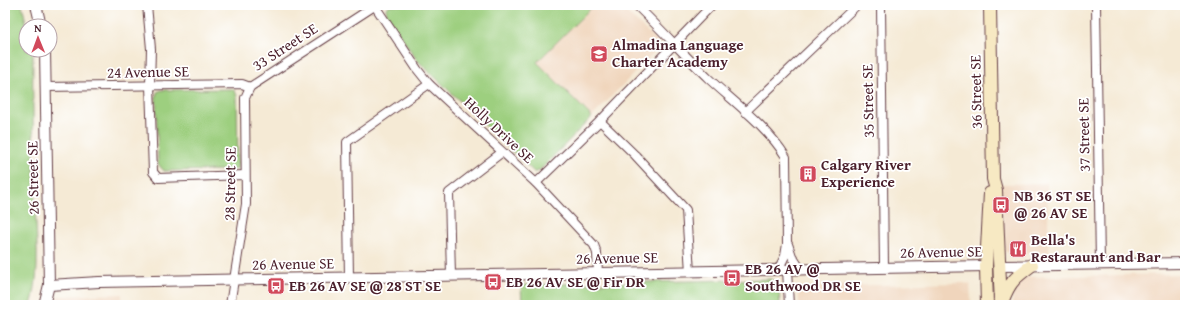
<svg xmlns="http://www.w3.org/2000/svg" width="1190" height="310" viewBox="0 0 1190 310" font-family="'Gentium Book Plus',serif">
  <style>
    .built { fill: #f0d5bc }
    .green { fill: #9dcf7f; stroke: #747755 }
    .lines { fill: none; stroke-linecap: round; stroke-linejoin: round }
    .minor-casing { stroke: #643d44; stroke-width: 10 }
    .tertiary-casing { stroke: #643d44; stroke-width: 12 }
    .secondary-casing { stroke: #643d44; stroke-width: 14 }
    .minor { stroke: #fff; stroke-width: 8 }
    .tertiary { stroke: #fff; stroke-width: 10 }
    .secondary { stroke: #f7e9c3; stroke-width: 12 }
    .labels { text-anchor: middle; stroke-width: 3.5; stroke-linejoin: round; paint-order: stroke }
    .poi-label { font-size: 15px; font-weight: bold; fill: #4a1f2b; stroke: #fff; text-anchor: start }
    .street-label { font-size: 15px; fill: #4a1f2b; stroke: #fff }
  </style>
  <rect width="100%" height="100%" fill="#fff"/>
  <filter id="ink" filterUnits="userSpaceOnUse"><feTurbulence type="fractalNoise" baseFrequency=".025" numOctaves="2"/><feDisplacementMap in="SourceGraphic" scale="8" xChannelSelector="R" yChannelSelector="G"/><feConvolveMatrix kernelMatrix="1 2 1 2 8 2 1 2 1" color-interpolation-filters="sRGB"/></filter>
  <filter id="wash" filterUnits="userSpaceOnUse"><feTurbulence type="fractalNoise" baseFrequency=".012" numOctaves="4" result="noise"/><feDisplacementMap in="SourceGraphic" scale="16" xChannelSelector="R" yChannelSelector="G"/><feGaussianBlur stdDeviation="0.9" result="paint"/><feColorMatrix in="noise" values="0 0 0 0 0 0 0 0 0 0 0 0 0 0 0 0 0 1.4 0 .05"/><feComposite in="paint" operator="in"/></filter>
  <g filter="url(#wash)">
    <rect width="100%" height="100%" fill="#f5ead5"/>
    <!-- built -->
    <g class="built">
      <polygon points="594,5 619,5 659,43 660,46 592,117 537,62"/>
      <polygon points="1047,183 1049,253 1005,252 1000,184"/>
      <polygon points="1185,274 1185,305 1012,305 1014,286 1024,277"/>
      <polygon points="963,283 970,284 971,305 799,305 798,287"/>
      <polygon points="122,294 122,305 55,305 57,296"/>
    </g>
    <!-- green -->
    <g class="green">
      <path d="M5,5H22L27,26L26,50H33V52C32,102 34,152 35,202C36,235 41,273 31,305H5Z"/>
      <polygon points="390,5 594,5 537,62 592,117 541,169 535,173 417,60 387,16 386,8"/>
      <polygon points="232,89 235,91 237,96 238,168 233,170 164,171 158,164 156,97 157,92 162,90"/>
      <polygon points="771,279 779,286 780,305 522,305 521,285"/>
    </g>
  </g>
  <g filter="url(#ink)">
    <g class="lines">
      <defs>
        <g id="minor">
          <polyline points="147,5 151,49 150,85 153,172 158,178 245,175"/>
          <path d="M636,5C661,29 684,55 709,79C735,103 767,126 786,157L787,244L785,256L778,270"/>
          <polyline points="881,5 884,268"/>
          <polyline points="1096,5 1100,264"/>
          <polyline points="375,6 417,69 429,84 536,183 594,245 597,253 598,274"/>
          <polyline points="46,87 242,84 250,87"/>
          <polyline points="250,87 376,5"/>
          <polyline points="745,112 857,5"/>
          <polyline points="600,121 635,155 686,210 690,272"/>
          <polyline points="536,183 600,121 712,5"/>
          <polyline points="788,244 792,256 801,270"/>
          <polyline points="787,270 789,305"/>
          <polyline points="451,276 449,193 501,153"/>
          <polyline points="349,278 347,142 429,84"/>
          <polyline points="230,305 246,204 245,98 250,87"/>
        </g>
        <g id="tertiary">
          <polyline points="36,5 41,26"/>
          <polyline points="1000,266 1185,263"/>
          <polyline points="49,285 99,282 986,266"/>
          <polyline points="44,305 49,285 45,50"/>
        </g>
        <g id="secondary">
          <polyline points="990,5 993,179 996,190 1001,305"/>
          <path d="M1003,300C1010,281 1016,277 1032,265"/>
          <polyline points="987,305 986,266 990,193"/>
        </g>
      </defs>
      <!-- minor casing -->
      <use href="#minor" class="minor-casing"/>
      <!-- tertiary casing -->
      <use href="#tertiary" class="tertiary-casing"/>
      <!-- secondary casing -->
      <use href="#secondary" class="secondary-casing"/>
      <!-- minor -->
      <use href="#minor" class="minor"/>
      <!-- tertiary -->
      <use href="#tertiary" class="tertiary"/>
      <!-- secondary -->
      <use href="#secondary" class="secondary"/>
    </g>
  </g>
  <!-- icons -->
  <defs>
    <symbol id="school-square" viewBox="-11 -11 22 22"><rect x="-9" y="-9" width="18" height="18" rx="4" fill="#d1495b" stroke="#fff"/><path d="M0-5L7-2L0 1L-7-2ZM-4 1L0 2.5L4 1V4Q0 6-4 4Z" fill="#fff"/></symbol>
    <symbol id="building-square" viewBox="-11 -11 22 22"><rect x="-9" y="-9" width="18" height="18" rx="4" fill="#d1495b" stroke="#fff"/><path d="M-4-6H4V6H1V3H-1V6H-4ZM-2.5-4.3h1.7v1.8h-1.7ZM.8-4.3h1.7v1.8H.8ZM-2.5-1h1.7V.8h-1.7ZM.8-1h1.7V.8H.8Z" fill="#fff"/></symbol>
    <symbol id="bus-square" viewBox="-11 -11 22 22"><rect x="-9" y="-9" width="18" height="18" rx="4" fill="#d1495b" stroke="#fff"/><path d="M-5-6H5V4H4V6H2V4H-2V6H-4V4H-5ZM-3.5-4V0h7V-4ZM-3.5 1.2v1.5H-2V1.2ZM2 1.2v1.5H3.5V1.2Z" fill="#fff"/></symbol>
    <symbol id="restaurant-square" viewBox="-11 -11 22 22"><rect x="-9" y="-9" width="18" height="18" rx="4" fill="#d1495b" stroke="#fff"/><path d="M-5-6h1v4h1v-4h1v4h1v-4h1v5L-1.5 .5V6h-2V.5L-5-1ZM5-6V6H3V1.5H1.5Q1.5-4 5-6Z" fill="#fff"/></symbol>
  </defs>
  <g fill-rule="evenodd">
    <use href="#school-square" x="589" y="44" width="20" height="20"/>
    <use href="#building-square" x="798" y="164" width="20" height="20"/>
    <use href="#bus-square" x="991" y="195" width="20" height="20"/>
    <use href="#restaurant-square" x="1008" y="239" width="20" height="20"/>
    <use href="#bus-square" x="722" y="268" width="20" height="20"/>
    <use href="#bus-square" x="483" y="272" width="20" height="20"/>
    <use href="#bus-square" x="266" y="276" width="20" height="20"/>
  </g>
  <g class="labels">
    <!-- poi labels -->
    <g class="poi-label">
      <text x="612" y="50">Almadina Language<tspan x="612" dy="17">Charter Academy</tspan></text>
      <text x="821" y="170">Calgary River<tspan x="821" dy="17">Experience</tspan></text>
      <text x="1014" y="201">NB 36 ST SE<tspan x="1014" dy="17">@ 26 AV SE</tspan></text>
      <text x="1031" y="245">Bella's<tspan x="1031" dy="17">Restaraunt and Bar</tspan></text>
      <text x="745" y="274">EB 26 AV @<tspan x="745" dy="17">Southwood DR SE</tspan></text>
      <text x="506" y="287">EB 26 AV SE @ Fir DR</text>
      <text x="289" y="291">EB 26 AV SE @ 28 ST SE</text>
    </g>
    <!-- street labels -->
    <g class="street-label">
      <text transform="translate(285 47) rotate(-33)" y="5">33 Street SE</text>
      <text transform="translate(148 72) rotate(-1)" y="5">24 Avenue SE</text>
      <text transform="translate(976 92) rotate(-91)" y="5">36 Street SE</text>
      <text transform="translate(868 101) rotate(-91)" y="5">35 Street SE</text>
      <text transform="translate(499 130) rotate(43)" y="5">Holly Drive SE</text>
      <text transform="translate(1084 135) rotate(-91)" y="5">37 Street SE</text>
      <text transform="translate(33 178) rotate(-91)" y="5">26 Street SE</text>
      <text transform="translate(230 184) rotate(-89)" y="5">28 Street SE</text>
      <text transform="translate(941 252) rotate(-1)" y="5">26 Avenue SE</text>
      <text transform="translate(617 258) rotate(-1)" y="5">26 Avenue SE</text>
      <text transform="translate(293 264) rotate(-1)" y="5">26 Avenue SE</text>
    </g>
  </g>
  <!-- margin -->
  <rect width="1190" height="310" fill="none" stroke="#fff" stroke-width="20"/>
  <!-- north arrow -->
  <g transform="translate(38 38) rotate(359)"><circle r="19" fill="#ffffff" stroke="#b7a5aa"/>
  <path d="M0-3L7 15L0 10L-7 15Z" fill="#d1495b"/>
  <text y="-6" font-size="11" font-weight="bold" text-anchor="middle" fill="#4a1f2b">N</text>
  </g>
</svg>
